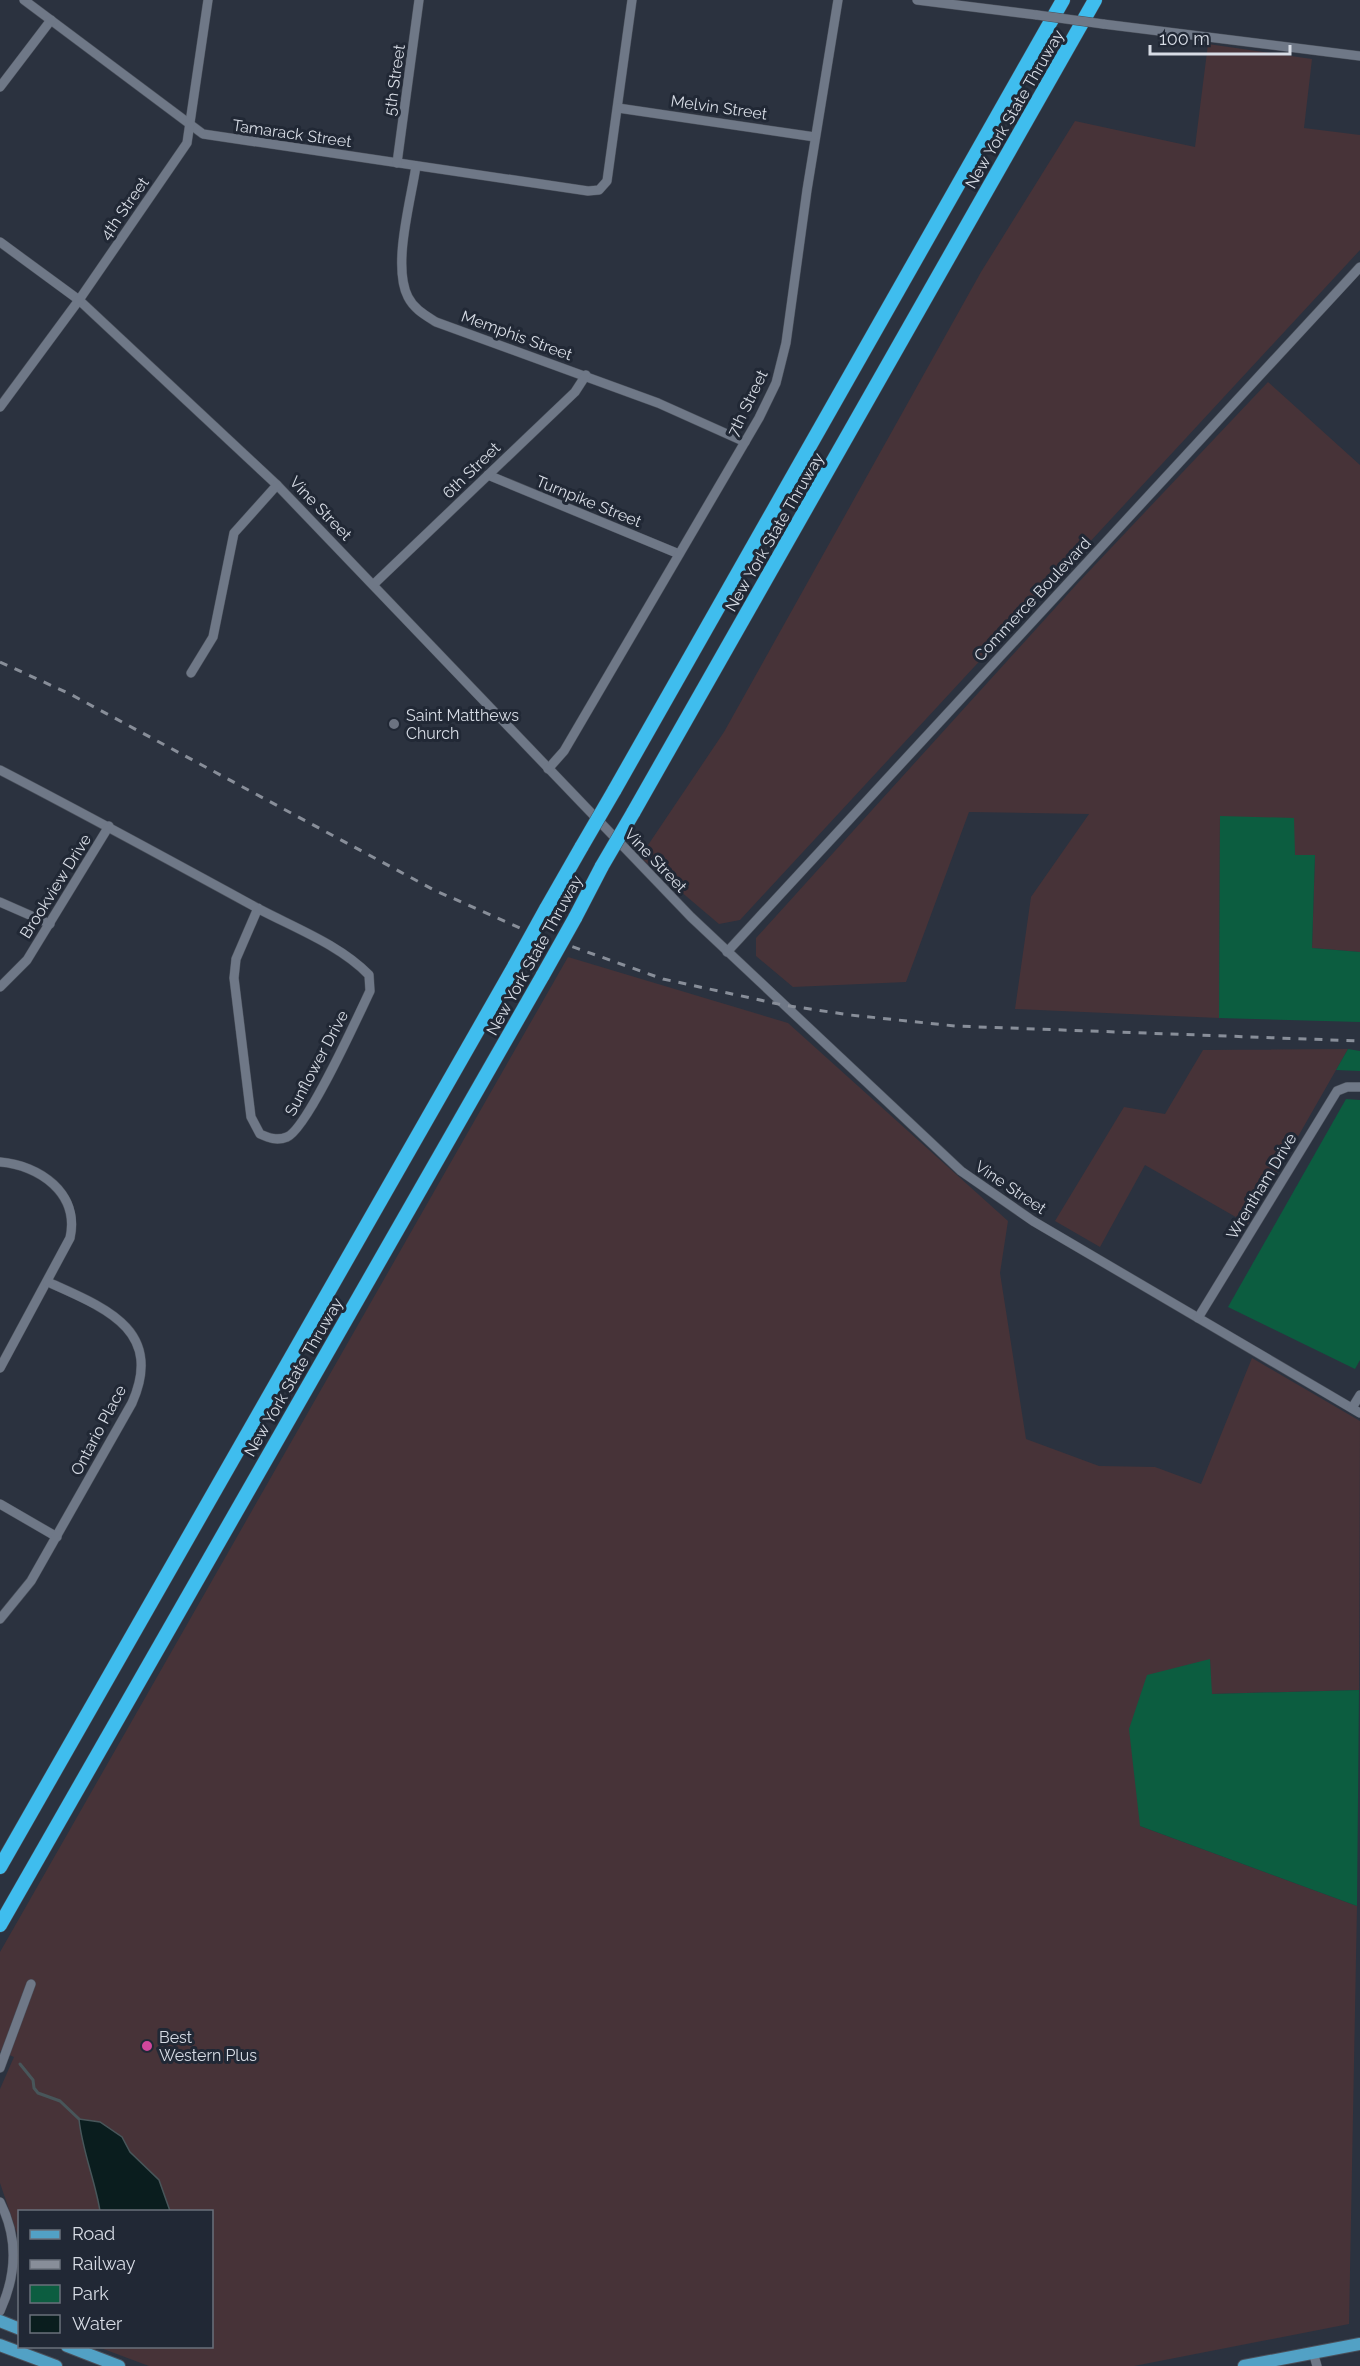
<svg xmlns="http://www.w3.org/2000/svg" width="1360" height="2366" viewBox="0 0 1360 2366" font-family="Raleway,sans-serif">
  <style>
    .industrial { fill: #473338 }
    .green { fill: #0c5d40 }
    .water { fill: #0a1d1e; stroke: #48565a; stroke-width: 1.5 }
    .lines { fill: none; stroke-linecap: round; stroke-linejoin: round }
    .stream { stroke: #48565a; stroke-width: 3 }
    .minor-casing { stroke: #4a505b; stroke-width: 10 }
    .major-casing { stroke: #4a505b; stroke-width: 14 }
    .highway-casing { stroke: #4a505b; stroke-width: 15 }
    .minor { stroke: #6f7887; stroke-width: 9 }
    .major { stroke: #52a1c5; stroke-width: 12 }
    .highway { stroke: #3fbdee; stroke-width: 14 }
    .rail { stroke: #888e99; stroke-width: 3; stroke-dasharray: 8 8; stroke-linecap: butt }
    .minor-bridge-casing { stroke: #4a505b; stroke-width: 10; stroke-linecap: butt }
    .highway-bridge-casing { stroke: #4a505b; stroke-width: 15; stroke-linecap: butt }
    .minor-bridge { stroke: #6f7887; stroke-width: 9 }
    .highway-bridge { stroke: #3fbdee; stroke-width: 14 }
    .worship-dot { fill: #6b7280; stroke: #212835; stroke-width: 2 }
    .hotel-dot { fill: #d1479c; stroke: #212835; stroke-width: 2 }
    .labels { text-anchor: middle; stroke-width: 6; stroke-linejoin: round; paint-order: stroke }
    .street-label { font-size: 16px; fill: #d7dce5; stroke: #212835 }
    .poi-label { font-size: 16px; fill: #d7dce5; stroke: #212835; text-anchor: start }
  </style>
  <rect width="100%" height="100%" fill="#2b323f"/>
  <!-- industrial -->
  <g class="industrial">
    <polygon points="1208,44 1312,59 1304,128 1360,135 1360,250 740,920 719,924 640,857 724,732 981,272 1075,121 1195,147"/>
    <polygon points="1268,382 1360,465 1360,952 1312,948 1315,855 1295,855 1220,817 1219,1018 1015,1009 1031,897 1089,814 969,812 906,982 793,987 756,956 756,938 1076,585"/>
    <polygon points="568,957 788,1023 1008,1221 1000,1273 1026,1439 1099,1466 1155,1467 1201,1484 1252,1358 1360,1421 1359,1690 1211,1694 1210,1659 1140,1826 1357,1906 1349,2324 1134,2366 149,2366 98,2347 212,2346 212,2212 20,2212 19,2239 0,2183 0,2089 14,2057 0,2051 0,1952"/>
    <polygon points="1348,1049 1248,1224 1145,1165 1100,1247 1055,1221 1124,1107 1165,1114 1203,1050"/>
  </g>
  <!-- green -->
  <g class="green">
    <polygon points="1220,816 1294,818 1295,855 1315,855 1312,948 1360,952 1360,1022 1219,1018"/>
    <polygon points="1348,1049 1360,1051 1360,1071 1336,1070"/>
    <polygon points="1346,1099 1360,1100 1360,1360 1355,1369 1228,1307"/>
    <polygon points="1210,1659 1212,1694 1359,1690 1357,1906 1140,1826 1129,1729 1147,1675"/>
  </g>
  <!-- water -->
  <path class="water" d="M79,2119L100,2122L122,2137L130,2152L159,2180L170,2211H100C95,2180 82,2150 79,2119Z"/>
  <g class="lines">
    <!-- stream -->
    <polyline class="stream" points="20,2064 33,2080 34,2088 38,2093 60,2101 79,2119"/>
    <defs>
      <g id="minor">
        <polyline points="24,0 203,134 588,191 599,190 607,181 632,0"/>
        <polyline points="917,0 1037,15"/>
        <polyline points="1103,24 1360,56"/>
        <polyline points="0,87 51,20"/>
        <polyline points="618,108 815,137"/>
        <polyline points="397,163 419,0"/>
        <path d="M416,166C411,200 392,266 408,297C414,309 425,315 436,322L658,403L745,442"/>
        <polyline points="0,242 79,300 277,485 691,917 961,1171 1033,1221 1360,1413"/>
        <polyline points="0,407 79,300 187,143 208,0"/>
        <polyline points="488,475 679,554"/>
        <polyline points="374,584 575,392 586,375"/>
        <polyline points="191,673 213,637 234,533 277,485"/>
        <polyline points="548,769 564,751 759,418 776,383 786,343 807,190 838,0"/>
        <path d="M0,770C87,815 173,862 259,909C295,928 340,945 369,975L370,991C358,1016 307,1129 287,1137C277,1141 269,1138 260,1134L251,1117L234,978L236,959L258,908"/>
        <polyline points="0,902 50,924"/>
        <polyline points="727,952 1360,267"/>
        <polyline points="0,987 27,960 109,826"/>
        <path d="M0,1162C39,1165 80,1193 70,1238L0,1368"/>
        <polyline points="1198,1318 1337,1091 1347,1087 1360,1087"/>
        <polyline points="1352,1408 1360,1395"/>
        <polyline points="0,1504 57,1537"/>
        <path d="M0,1619L31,1581L132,1403C165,1329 103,1307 48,1282"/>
        <polyline points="0,2068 31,1984"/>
        <path d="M0,2202C18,2237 17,2274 0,2311"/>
        <polyline points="1313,2352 1317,2366"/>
      </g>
      <g id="major">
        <polyline points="0,2321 20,2329"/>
        <polyline points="0,2345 56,2366"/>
        <polyline points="67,2346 119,2366"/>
        <polyline points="1244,2366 1360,2344"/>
      </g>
      <g id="highway">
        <polyline points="614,791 1063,0"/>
        <polyline points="633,813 1095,0"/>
        <polyline points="546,909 582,846"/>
        <polyline points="575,918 602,866"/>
        <polyline points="0,1867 515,965"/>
        <polyline points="0,1925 543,975"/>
      </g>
    </defs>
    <!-- minor casing -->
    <use href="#minor" class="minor-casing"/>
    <!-- major casing -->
    <use href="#major" class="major-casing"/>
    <!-- highway casing -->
    <use href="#highway" class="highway-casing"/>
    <!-- minor -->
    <use href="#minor" class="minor"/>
    <!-- major -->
    <use href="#major" class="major"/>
    <!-- highway -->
    <use href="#highway" class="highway"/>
    <!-- rail -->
    <polyline class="rail" points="0,662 70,694 434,890 520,928 663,979 783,1005 850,1015 955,1026 1360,1041"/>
    <defs>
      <polyline id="minor-bridge" points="1037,15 1103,24"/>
      <g id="highway-bridge">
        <polyline points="582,846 614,791"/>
        <polyline points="602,866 633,813"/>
        <polyline points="515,965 546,909"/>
        <polyline points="543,975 575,918"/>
      </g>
    </defs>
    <!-- minor-bridge casing -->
    <use href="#minor-bridge" class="minor-bridge-casing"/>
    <!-- highway-bridge casing -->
    <use href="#highway-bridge" class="highway-bridge-casing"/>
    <!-- minor-bridge -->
    <use href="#minor-bridge" class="minor-bridge"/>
    <!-- highway-bridge -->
    <use href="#highway-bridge" class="highway-bridge"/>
  </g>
  <!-- markers -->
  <circle class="worship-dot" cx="394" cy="724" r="6"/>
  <circle class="hotel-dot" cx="147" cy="2046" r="6"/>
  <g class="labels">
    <!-- street labels -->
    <g class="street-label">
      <text transform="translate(394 80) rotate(-82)" y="6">5th Street</text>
      <text transform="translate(719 107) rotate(8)" y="6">Melvin Street</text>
      <text transform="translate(1014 109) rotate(-60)" y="6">New York State Thruway</text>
      <text transform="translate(292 133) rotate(8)" y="6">Tamarack Street</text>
      <text transform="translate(124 208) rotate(-55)" y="6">4th Street</text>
      <text transform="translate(517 335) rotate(20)" y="6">Memphis Street</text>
      <text transform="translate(747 403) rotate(-64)" y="6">7th Street</text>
      <text transform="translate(471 470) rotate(-44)" y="6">6th Street</text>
      <text transform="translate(589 501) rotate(22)" y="6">Turnpike Street</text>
      <text transform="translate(321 508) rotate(46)" y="6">Vine Street</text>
      <text transform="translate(774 532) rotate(-60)" y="6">New York State Thruway</text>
      <text transform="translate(1032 599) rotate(-47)" y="6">Commerce Boulevard</text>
      <text transform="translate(656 860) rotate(46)" y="6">Vine Street</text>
      <text transform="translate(55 886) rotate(-58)" y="6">Brookview Drive</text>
      <text transform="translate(534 955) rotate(-61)" y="6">New York State Thruway</text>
      <text transform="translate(316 1063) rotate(-62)" y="6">Sunflower Drive</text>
      <text transform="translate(1261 1186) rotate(-59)" y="6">Wrentham Drive</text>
      <text transform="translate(1011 1187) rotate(34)" y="6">Vine Street</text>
      <text transform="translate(293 1377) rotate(-60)" y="6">New York State Thruway</text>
      <text transform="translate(98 1430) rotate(-62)" y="6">Ontario Place</text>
    </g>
    <!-- poi labels -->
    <g class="poi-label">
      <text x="406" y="721">Saint Matthews<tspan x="406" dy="18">Church</tspan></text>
      <text x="159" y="2043">Best<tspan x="159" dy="18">Western Plus</tspan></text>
    </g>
  </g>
  <!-- legend -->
  <rect x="18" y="2210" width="195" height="138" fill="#212835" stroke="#6a707b" stroke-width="1.5"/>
  <rect x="30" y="2230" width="30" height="9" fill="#52a1c5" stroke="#6a707b" stroke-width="1.5"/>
  <text x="72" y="2240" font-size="18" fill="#d7dce5">Road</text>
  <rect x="30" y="2260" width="30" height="9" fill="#888e99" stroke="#6a707b" stroke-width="1.5"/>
  <text x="72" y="2270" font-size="18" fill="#d7dce5">Railway</text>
  <rect x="30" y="2285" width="30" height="18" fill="#0c5d40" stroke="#6a707b" stroke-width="1.5"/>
  <text x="72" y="2300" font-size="18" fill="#d7dce5">Park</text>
  <rect x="30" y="2315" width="30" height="18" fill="#0a1d1e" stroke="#6a707b" stroke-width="1.5"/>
  <text x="72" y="2330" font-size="18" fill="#d7dce5">Water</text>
  <!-- scale -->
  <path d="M1150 45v9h140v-9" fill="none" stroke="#d7dce5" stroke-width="3"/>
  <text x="1159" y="45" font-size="18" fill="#d7dce5" stroke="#212835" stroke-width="4.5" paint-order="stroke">100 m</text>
</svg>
